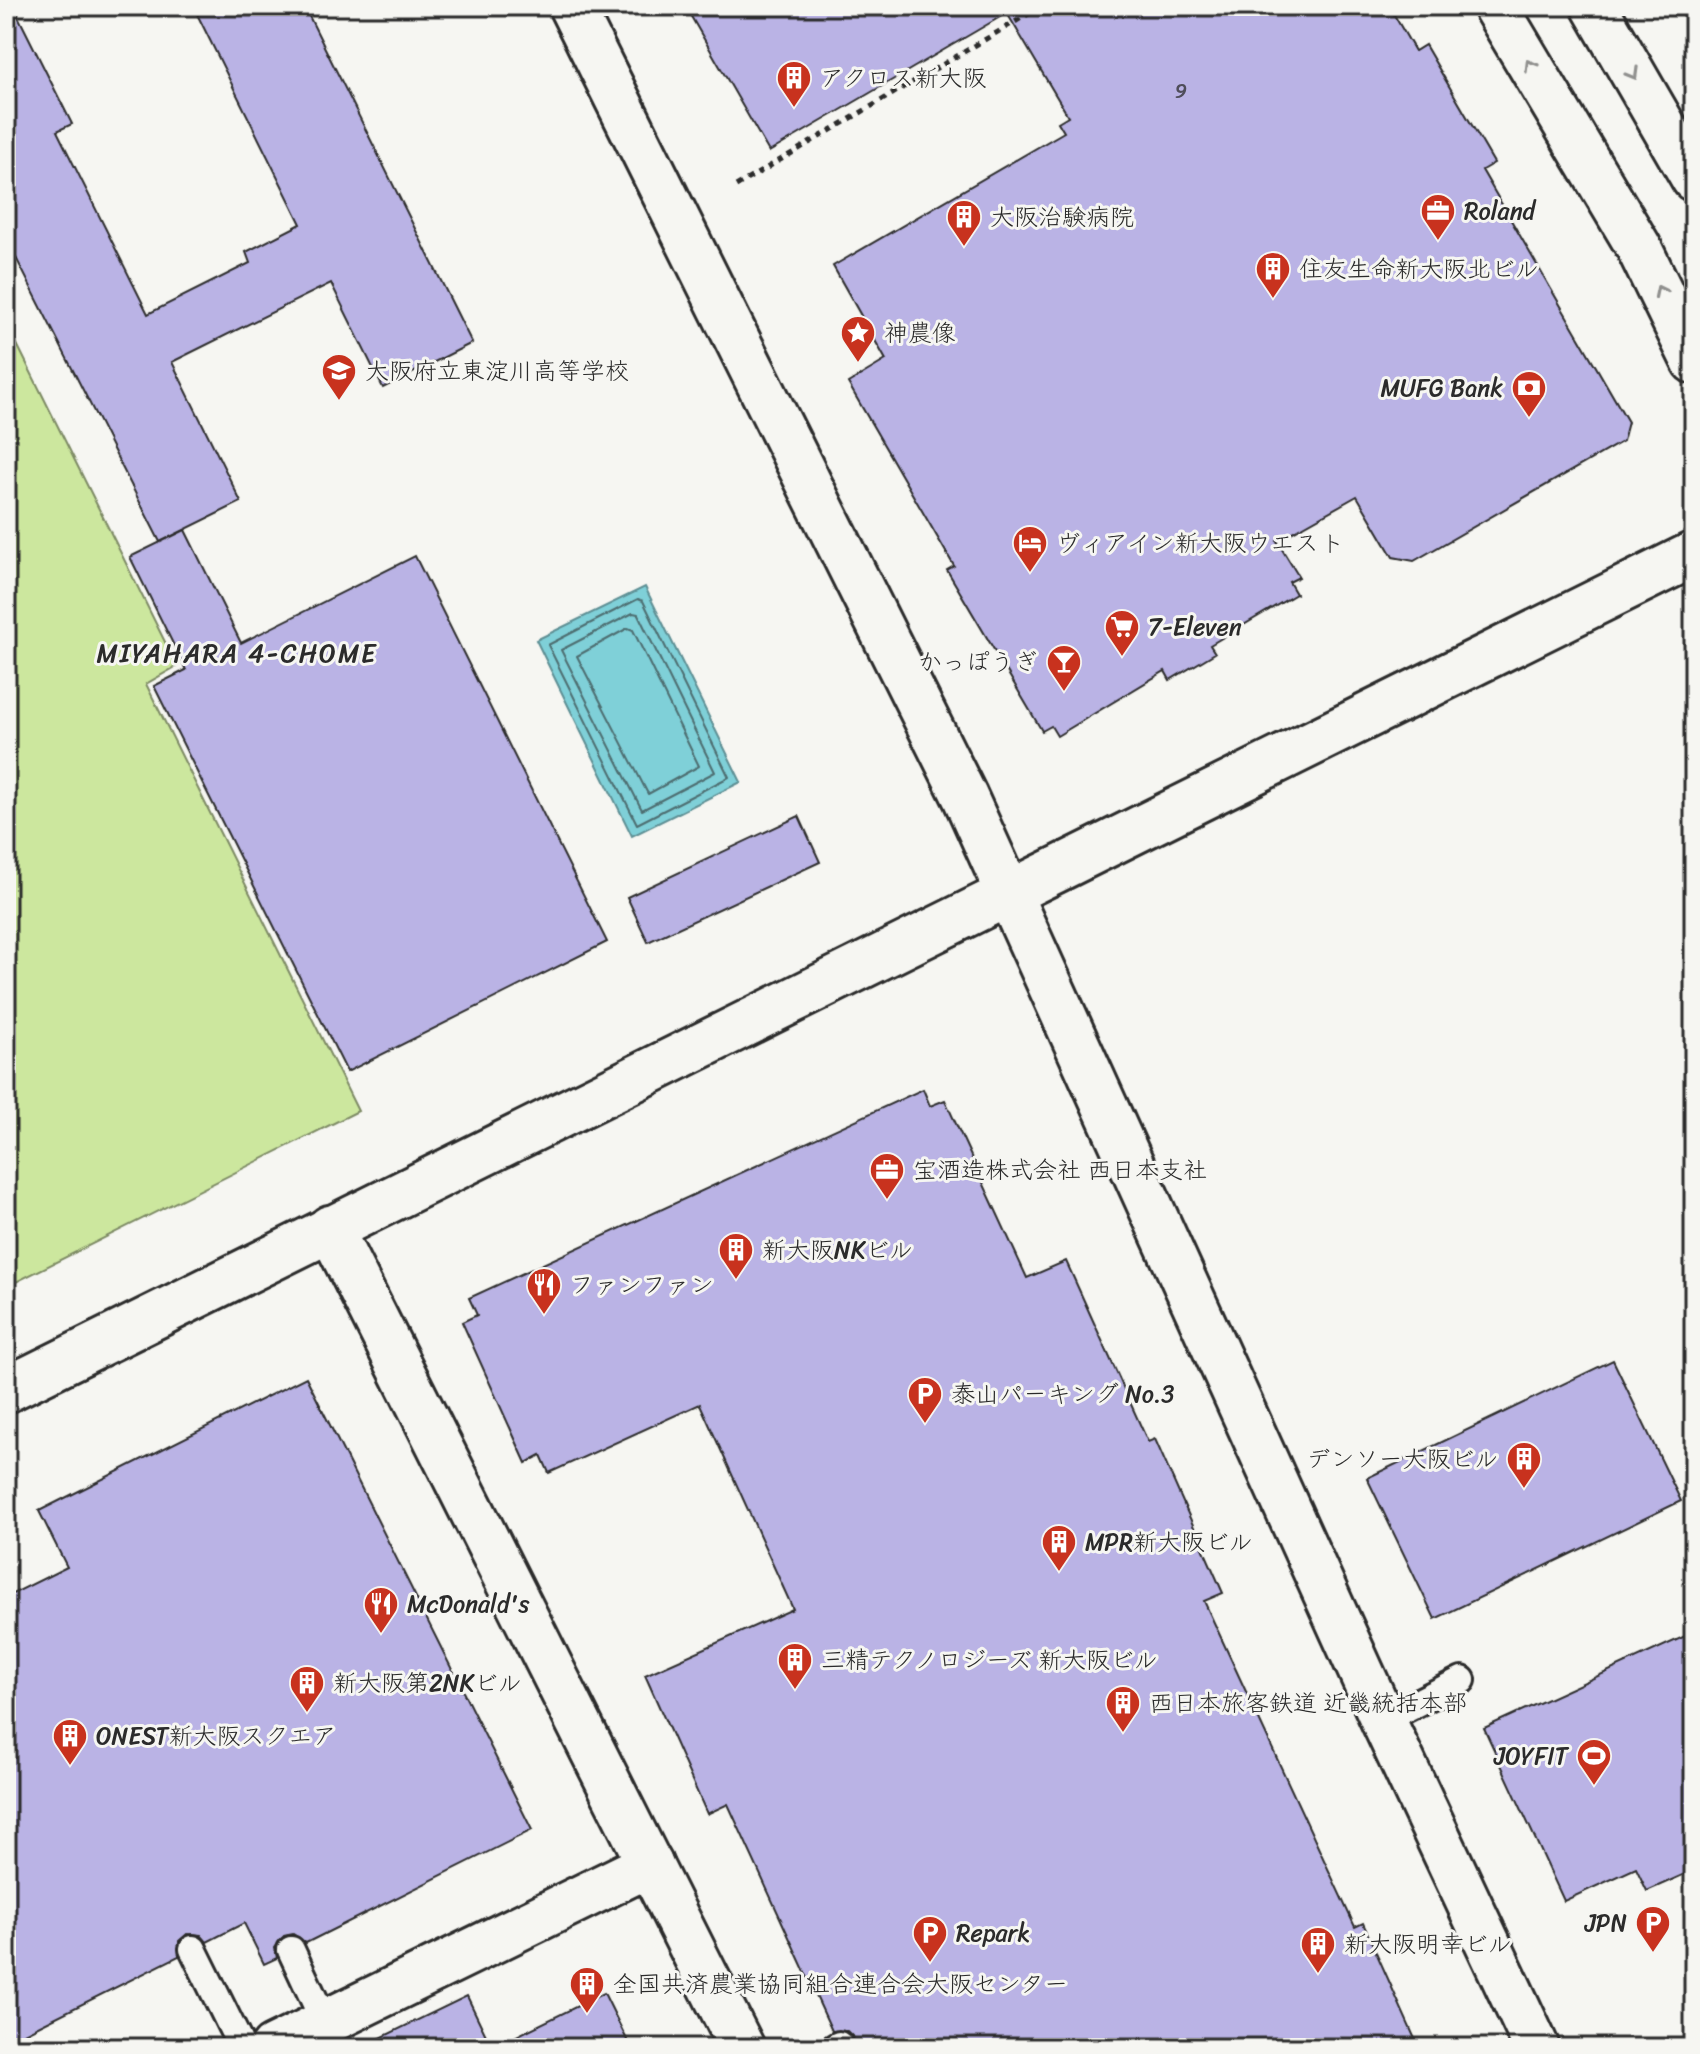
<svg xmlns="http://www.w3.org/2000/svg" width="1700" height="2054" viewBox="0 0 1700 2054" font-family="Sriracha,'Klee One',sans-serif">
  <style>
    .green { fill: #cce79e; stroke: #7c8964; stroke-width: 2 }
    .water { fill: #7fd0d8; stroke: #5d8e93; stroke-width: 2 }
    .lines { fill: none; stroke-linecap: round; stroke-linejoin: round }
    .shore { stroke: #4d6d70; stroke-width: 2 }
    .building { fill: #bab3e5; stroke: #2b2b2b; stroke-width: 2 }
    .service-casing { stroke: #2b2b2b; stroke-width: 32 }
    .minor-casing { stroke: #2b2b2b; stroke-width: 50 }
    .tertiary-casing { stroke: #2b2b2b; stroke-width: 50 }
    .path { stroke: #2b2b2b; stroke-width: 5; stroke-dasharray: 6 6; stroke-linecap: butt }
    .service { stroke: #f6f6f2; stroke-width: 26 }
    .minor { stroke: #f6f6f2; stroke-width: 44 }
    .tertiary { stroke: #f6f6f2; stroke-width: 44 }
    .oneway { stroke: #90908e }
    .labels { text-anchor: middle; stroke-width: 6; stroke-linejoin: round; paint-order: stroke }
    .number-label { font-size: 20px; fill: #4f4d5a }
    .poi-label { font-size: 24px; fill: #2b2b2b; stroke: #f6f6f2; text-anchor: start }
    .neighbourhood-label { font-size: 26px; letter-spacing: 2px; fill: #2b2b2b; stroke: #f6f6f2 }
  </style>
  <rect width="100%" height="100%" fill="#f6f6f2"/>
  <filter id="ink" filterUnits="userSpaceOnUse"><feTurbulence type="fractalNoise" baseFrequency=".0125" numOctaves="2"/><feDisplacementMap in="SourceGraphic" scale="16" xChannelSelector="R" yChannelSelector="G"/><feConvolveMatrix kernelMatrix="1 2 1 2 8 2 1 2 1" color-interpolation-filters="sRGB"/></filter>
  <g filter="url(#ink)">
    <!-- green -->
    <polygon class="green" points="6,322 177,666 146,684 358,1111 6,1287"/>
    <!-- water -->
    <polygon class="water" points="645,587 741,782 632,836 536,640"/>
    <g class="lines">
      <!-- shore -->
      <g class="shore">
        <polygon points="638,599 643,601 729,777 637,824 548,645"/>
        <polygon points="633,613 638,614 715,772 642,810 561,650"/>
        <polygon points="628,628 633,630 699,766 648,794 577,656"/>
      </g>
    </g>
    <!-- building -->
    <g class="building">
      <polygon points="6,6 13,6 72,124 57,131 148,314 250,263 246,252 301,224 193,6 304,6 472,343 383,388 331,283 172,362 241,502 160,542 6,238"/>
      <polygon points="685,6 1389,6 1415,51 1425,45 1494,163 1482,170 1628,422 1623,441 1414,561 1393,557 1357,496 1277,541 1299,577 1289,582 1296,594 1210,645 1215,653 1170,680 1165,671 1057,736 1051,726 1042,731 947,570 954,566 848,383 886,360 833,266 1064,132 1058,122 1068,116 1007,13 769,152"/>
      <polygon points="185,530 241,643 415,556 607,942 347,1072 154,686 186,670 130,557"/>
      <polygon points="799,816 820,862 648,942 627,897"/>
      <polygon points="923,1089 930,1106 945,1100 1027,1278 1066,1261 1148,1442 1155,1439 1223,1593 1204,1601 1355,1927 1363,1923 1419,2048 854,2048 853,2037 847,2031 832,2031 728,1804 707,1814 645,1675 793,1609 700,1404 549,1473 541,1455 526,1463 462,1322 477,1315 469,1298"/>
      <polygon points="1613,1360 1681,1501 1435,1619 1367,1478"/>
      <polygon points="306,1377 532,1830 306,1943 293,1934 284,1936 275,1948 277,1958 264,1964 244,1923 207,1942 201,1935 187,1934 179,1941 179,1956 6,2042 6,1597 67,1567 39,1511"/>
      <polygon points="1694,1632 1694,1870 1647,1891 1636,1868 1564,1901 1484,1728"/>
      <polygon points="604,1993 631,2048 492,2048"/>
      <polygon points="467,1996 492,2048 360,2048"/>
    </g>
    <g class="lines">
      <defs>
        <g id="service">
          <polyline points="1383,1720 1462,1680"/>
          <polyline points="193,1949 242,2048"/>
          <polyline points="291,1950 325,2023"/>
          <polyline points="834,2048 839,2045"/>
        </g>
        <polyline id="minor" points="273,2048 650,1864"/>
        <g id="tertiary">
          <polyline points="571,6 965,797 1383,1720 1537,2048"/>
          <polyline points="1495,6 1638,246 1694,361"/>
          <polyline points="1594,6 1694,179"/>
          <polyline points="330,1228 742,2048"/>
          <polyline points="6,1390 1694,554"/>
        </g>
      </defs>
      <!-- service casing -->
      <use href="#service" class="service-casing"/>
      <!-- minor casing -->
      <use href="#minor" class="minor-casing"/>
      <!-- tertiary casing -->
      <use href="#tertiary" class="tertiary-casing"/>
      <!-- path -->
      <polyline class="path" points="736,186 1042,6"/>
      <!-- service -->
      <use href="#service" class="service"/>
      <!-- minor -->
      <use href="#minor" class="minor"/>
      <!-- tertiary -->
      <use href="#tertiary" class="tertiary"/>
    </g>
    <!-- one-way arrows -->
    <defs><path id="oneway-chevron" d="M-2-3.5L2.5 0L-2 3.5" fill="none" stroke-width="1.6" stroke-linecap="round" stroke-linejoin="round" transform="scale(2)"/></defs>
    <g class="oneway">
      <use href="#oneway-chevron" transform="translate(1530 65) rotate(-121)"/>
      <use href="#oneway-chevron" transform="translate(1633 74) rotate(60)"/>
      <use href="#oneway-chevron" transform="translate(1660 291) rotate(-116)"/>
    </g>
  </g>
  <!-- icons -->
  <defs>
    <symbol id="building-pin" viewBox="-11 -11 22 30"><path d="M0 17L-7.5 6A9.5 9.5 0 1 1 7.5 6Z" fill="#c8321e" stroke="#f6f6f2"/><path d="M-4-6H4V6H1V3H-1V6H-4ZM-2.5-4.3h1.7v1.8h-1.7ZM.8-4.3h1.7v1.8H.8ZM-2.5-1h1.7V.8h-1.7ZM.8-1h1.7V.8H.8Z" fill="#fff"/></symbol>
    <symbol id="office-pin" viewBox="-11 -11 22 30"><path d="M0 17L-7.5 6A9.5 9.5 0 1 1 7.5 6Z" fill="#c8321e" stroke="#f6f6f2"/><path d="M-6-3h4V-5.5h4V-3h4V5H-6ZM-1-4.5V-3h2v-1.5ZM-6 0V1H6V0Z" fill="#fff"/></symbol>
    <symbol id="sight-pin" viewBox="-11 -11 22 30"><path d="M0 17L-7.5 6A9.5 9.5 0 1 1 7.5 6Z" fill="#c8321e" stroke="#f6f6f2"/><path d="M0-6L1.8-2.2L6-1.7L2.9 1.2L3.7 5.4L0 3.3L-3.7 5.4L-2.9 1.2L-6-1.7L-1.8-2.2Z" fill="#fff"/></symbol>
    <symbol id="school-pin" viewBox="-11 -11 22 30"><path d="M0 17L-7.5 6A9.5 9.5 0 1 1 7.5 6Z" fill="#c8321e" stroke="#f6f6f2"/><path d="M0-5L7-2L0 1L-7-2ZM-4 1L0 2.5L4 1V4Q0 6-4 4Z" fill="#fff"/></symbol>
    <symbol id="bank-pin" viewBox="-11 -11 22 30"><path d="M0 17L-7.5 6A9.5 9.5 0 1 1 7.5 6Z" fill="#c8321e" stroke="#f6f6f2"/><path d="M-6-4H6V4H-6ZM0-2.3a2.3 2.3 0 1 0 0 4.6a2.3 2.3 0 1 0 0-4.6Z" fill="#fff"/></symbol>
    <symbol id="hotel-pin" viewBox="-11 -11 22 30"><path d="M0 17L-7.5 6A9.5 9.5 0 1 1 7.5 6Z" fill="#c8321e" stroke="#f6f6f2"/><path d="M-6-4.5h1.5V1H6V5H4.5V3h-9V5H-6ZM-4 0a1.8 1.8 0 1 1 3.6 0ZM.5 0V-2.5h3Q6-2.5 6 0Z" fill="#fff"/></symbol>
    <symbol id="supermarket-pin" viewBox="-11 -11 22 30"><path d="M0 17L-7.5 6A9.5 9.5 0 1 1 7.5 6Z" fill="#c8321e" stroke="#f6f6f2"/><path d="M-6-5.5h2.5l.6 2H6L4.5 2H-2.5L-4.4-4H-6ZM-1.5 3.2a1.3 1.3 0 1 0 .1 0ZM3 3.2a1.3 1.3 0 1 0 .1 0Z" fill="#fff"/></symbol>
    <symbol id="bar-pin" viewBox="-11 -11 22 30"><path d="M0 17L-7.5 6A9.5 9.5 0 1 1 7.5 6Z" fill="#c8321e" stroke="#f6f6f2"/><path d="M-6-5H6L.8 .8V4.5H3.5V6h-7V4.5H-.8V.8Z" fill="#fff"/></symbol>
    <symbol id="restaurant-pin" viewBox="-11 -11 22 30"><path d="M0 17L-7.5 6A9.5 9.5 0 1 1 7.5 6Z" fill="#c8321e" stroke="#f6f6f2"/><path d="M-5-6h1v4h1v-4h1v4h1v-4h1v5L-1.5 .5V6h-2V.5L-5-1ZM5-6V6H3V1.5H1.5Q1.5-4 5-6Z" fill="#fff"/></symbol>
    <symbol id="parking-pin" viewBox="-11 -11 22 30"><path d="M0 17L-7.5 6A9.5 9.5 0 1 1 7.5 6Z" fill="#c8321e" stroke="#f6f6f2"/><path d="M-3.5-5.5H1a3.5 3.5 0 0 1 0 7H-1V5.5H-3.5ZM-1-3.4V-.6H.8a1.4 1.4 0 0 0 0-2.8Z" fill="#fff"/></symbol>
    <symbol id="stadium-pin" viewBox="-11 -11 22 30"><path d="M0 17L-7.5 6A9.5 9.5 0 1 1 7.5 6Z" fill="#c8321e" stroke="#f6f6f2"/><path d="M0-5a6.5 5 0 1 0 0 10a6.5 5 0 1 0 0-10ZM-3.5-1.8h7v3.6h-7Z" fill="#fff"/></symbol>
  </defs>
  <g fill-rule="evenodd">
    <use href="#building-pin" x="774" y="58" width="40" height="54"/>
    <use href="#office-pin" x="1418" y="191" width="40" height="54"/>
    <use href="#building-pin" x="944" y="197" width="40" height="54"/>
    <use href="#building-pin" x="1253" y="249" width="40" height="54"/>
    <use href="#sight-pin" x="838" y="313" width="40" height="54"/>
    <use href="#school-pin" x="319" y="351" width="40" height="54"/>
    <use href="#bank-pin" x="1509" y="368" width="40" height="54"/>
    <use href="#hotel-pin" x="1010" y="523" width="40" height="54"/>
    <use href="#supermarket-pin" x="1102" y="607" width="40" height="54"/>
    <use href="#bar-pin" x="1044" y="642" width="40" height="54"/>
    <use href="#office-pin" x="867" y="1150" width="40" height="54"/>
    <use href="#building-pin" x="716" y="1230" width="40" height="54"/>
    <use href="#restaurant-pin" x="524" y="1265" width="40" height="54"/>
    <use href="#parking-pin" x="905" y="1374" width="40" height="54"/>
    <use href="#building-pin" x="1504" y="1439" width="40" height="54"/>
    <use href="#building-pin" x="1039" y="1522" width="40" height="54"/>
    <use href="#restaurant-pin" x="361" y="1584" width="40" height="54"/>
    <use href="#building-pin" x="775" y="1640" width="40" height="54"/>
    <use href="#building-pin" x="287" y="1663" width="40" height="54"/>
    <use href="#building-pin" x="1103" y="1683" width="40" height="54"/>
    <use href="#building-pin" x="50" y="1716" width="40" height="54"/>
    <use href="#stadium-pin" x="1574" y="1736" width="40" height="54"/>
    <use href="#parking-pin" x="1633" y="1903" width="40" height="54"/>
    <use href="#parking-pin" x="910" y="1913" width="40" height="54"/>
    <use href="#building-pin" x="1298" y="1924" width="40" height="54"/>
    <use href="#building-pin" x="567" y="1964" width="40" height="54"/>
  </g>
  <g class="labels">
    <!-- number labels -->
    <g class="number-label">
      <text x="1181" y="98">9</text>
    </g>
    <!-- poi labels -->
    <g class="poi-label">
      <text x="820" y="86">アクロス新大阪</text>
      <text x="1464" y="219">Roland</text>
      <text x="990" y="225">大阪治験病院</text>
      <text x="1299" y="277">住友生命新大阪北ビル</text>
      <text x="884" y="341">神農像</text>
      <text x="365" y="379">大阪府立東淀川高等学校</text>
      <text x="1503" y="396" text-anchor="end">MUFG Bank</text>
      <text x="1056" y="551">ヴィアイン新大阪ウエスト</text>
      <text x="1148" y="635">7-Eleven</text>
      <text x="1038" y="670" text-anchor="end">かっぽうぎ</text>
      <text x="913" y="1178">宝酒造株式会社 西日本支社</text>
      <text x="762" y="1258">新大阪NKビル</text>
      <text x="570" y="1293">ファンファン</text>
      <text x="951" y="1402">泰山パ－キング No.3</text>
      <text x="1498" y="1467" text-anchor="end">デンソー大阪ビル</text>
      <text x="1085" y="1550">MPR新大阪ビル</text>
      <text x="407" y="1612">McDonald's</text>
      <text x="821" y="1668">三精テクノロジーズ 新大阪ビル</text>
      <text x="333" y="1691">新大阪第2NKビル</text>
      <text x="1149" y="1711">西日本旅客鉄道 近畿統括本部</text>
      <text x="96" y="1744">ONEST新大阪スクエア</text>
      <text x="1568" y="1764" text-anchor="end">JOYFIT</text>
      <text x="1627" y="1931" text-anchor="end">JPN</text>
      <text x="956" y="1941">Repark</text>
      <text x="1344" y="1952">新大阪明幸ビル</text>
      <text x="613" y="1992">全国共済農業協同組合連合会大阪センター</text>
    </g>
    <!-- neighbourhood labels -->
    <g class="neighbourhood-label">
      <text x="237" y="662">MIYAHARA 4-CHOME</text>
    </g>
  </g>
  <!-- margin -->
  <rect width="1700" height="2054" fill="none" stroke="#f6f6f2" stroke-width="32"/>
  <rect x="16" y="16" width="1668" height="2022" fill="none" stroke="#2b2b2b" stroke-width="3" filter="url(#ink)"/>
</svg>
